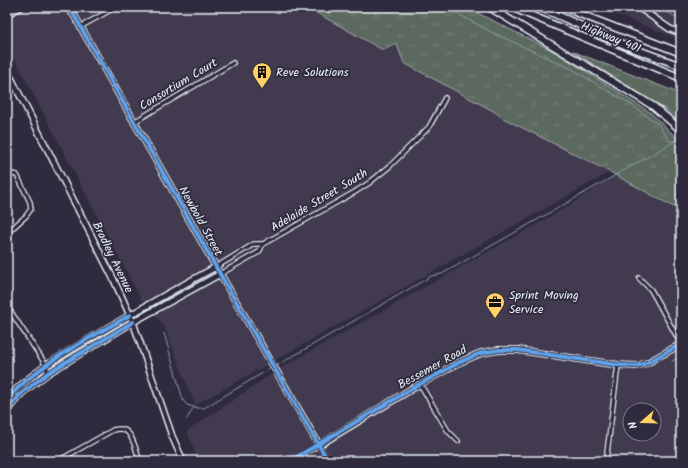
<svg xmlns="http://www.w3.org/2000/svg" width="688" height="468" viewBox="0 0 688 468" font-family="Kalam,sans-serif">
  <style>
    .built { fill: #423a4f; fill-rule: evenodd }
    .grass { fill: url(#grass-tufts); stroke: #a2adab }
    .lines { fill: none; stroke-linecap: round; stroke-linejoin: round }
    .stream { stroke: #8d9dad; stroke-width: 1 }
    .street-casing { stroke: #e8f1f8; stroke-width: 6 }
    .secondary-casing { stroke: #e8f1f8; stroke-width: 8 }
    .highway-casing { stroke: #e8f1f8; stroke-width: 9 }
    .street { stroke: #2f2a3d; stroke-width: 3.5 }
    .secondary { stroke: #2f2a3d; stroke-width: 5 }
    .highway { stroke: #2f2a3d; stroke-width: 6 }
    .cycleway-casing { stroke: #2f2a3d; stroke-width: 6 }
    .cycleway { stroke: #60a3ed; stroke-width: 4 }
    .labels { text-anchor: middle; stroke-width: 3.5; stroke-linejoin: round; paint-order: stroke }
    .street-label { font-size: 12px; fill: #e8f1f8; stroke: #2f2a3d }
    .poi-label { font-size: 12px; fill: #e8f1f8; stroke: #2f2a3d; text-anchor: start }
  </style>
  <defs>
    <pattern id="grass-tufts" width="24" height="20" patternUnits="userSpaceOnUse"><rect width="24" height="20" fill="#5b695e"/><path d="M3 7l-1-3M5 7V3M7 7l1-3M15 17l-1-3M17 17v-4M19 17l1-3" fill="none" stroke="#737f76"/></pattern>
  </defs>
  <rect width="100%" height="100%" fill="#2f2a3d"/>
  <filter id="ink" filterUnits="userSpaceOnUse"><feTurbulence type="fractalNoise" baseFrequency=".025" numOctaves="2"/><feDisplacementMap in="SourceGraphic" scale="8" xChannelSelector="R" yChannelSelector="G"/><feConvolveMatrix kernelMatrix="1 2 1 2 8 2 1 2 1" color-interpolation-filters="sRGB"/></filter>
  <g filter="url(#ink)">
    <!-- built -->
    <g class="built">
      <polygon points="7,7 306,7 383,50 396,43 404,63 495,112 503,118 610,172 195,405 164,326 142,301 7,44"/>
      <polygon points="597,7 681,7 681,40"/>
      <path d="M616,175L681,212V461H198L187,431L279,369L557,213ZM630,410H654V434H630Z"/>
    </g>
    <!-- grass -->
    <g class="grass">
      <polygon points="306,7 466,7 557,53 651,113 681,142 681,211 610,172 503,118 495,112 404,63 396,43 383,50"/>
      <polygon points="572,51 681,94 681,125 668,111"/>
    </g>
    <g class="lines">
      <!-- stream -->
      <g class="stream">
        <polyline points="445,7 491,32 572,69 600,86 632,105 658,124 669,141 676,141"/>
        <polyline points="659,7 681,20"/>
        <polyline points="164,333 183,400 187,405 197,408 204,408 271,368"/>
        <polyline points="672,361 681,357"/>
        <polyline points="276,366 416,285 431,276 442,274 679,139"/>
        <polyline points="187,419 193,408"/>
      </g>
      <defs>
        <g id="street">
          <polyline points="80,27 116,7"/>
          <polyline points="134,122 233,63"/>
          <polyline points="7,173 17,175 30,202 31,209 26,216 7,233"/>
          <polyline points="216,267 254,244 263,244 355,192 369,183 390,166 429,127 445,98"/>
          <polyline points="220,274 259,252 263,244"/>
          <polyline points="639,278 651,290 681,344"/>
          <polyline points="7,306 46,365 48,373"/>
          <polyline points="420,384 448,431 458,441"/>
          <path d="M58,461L113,430C117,429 122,428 126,431C132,434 138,454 139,461"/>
          <polyline points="290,461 319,445 328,461"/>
          <polyline points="606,461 618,365"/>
        </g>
        <g id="secondary">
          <polyline points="67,7 74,15 216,267 319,445 420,384 460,362 481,353 499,350 518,350 618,365 636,366 647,363 681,344"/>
          <polyline points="638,7 670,29 681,33"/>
          <polyline points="7,14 21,7"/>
          <polyline points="7,70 114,280 133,322 172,436 183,461"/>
          <path d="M7,399C32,371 64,354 96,335C135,312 175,289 216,267"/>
          <polyline points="7,410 22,393 48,373 133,322 220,274"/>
        </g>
        <g id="highway">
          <polyline points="489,7 653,106 681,130"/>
          <polyline points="511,7 681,78"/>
          <polyline points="539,7 627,46 681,66"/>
          <polyline points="562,7 681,53"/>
        </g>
      </defs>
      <!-- street casing -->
      <use href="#street" class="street-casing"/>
      <!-- secondary casing -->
      <use href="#secondary" class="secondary-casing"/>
      <!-- highway casing -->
      <use href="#highway" class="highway-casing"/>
      <!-- street -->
      <use href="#street" class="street"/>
      <!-- secondary -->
      <use href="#secondary" class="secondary"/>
      <!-- highway -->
      <use href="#highway" class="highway"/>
      <defs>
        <g id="cycleway">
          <polyline points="67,7 74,15 216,267 328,461"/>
          <path d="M7,399C41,362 87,340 130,315"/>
          <polyline points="7,410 22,393 48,373 133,322"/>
          <polyline points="290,461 420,384 460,362 481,353 499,350 518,350 618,365 636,366 647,363 681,344"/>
        </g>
      </defs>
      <!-- cycleway casing -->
      <use href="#cycleway" class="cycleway-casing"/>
      <!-- cycleway -->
      <use href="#cycleway" class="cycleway"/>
    </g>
  </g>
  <!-- icons -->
  <defs>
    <symbol id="building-pin" viewBox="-11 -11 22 30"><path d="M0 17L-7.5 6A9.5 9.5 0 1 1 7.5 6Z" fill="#ffd166" stroke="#2f2a3d"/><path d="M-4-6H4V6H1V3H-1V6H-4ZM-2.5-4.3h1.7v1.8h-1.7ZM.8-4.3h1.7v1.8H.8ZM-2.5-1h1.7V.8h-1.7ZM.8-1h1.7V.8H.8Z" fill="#111"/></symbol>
    <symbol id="office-pin" viewBox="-11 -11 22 30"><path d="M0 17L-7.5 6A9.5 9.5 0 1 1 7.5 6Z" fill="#ffd166" stroke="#2f2a3d"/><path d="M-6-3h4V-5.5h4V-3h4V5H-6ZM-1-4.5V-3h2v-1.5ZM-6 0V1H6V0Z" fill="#111"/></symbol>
  </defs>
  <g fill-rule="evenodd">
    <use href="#building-pin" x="251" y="61" width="22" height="30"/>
    <use href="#office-pin" x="484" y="291" width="22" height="30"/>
  </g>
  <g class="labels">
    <!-- street labels -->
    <g class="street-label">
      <text transform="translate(611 37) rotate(22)" y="4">Highway 401</text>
      <text transform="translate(178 84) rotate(-31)" y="4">Consortium Court</text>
      <text transform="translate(319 200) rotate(-31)" y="4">Adelaide Street South</text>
      <text transform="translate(201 221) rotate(61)" y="4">Newbold Street</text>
      <text transform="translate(113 257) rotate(64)" y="4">Bradley Avenue</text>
      <text transform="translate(432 367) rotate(-29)" y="4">Bessemer Road</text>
    </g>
    <!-- poi labels -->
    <g class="poi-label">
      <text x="276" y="76">Reve Solutions</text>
      <text x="509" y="299">Sprint Moving<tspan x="509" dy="14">Service</tspan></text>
    </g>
  </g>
  <!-- margin -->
  <rect width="688" height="468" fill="none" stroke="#2f2a3d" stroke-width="24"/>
  <rect x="12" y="12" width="664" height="444" fill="none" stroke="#e8f1f8" stroke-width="1.5" filter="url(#ink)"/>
  <!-- north arrow -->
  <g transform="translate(642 422) rotate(250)"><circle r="19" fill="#2f2a3d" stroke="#797a88"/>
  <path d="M0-3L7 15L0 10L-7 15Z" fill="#ffd166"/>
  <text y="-6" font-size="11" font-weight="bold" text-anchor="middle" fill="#e8f1f8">N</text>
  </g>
</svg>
